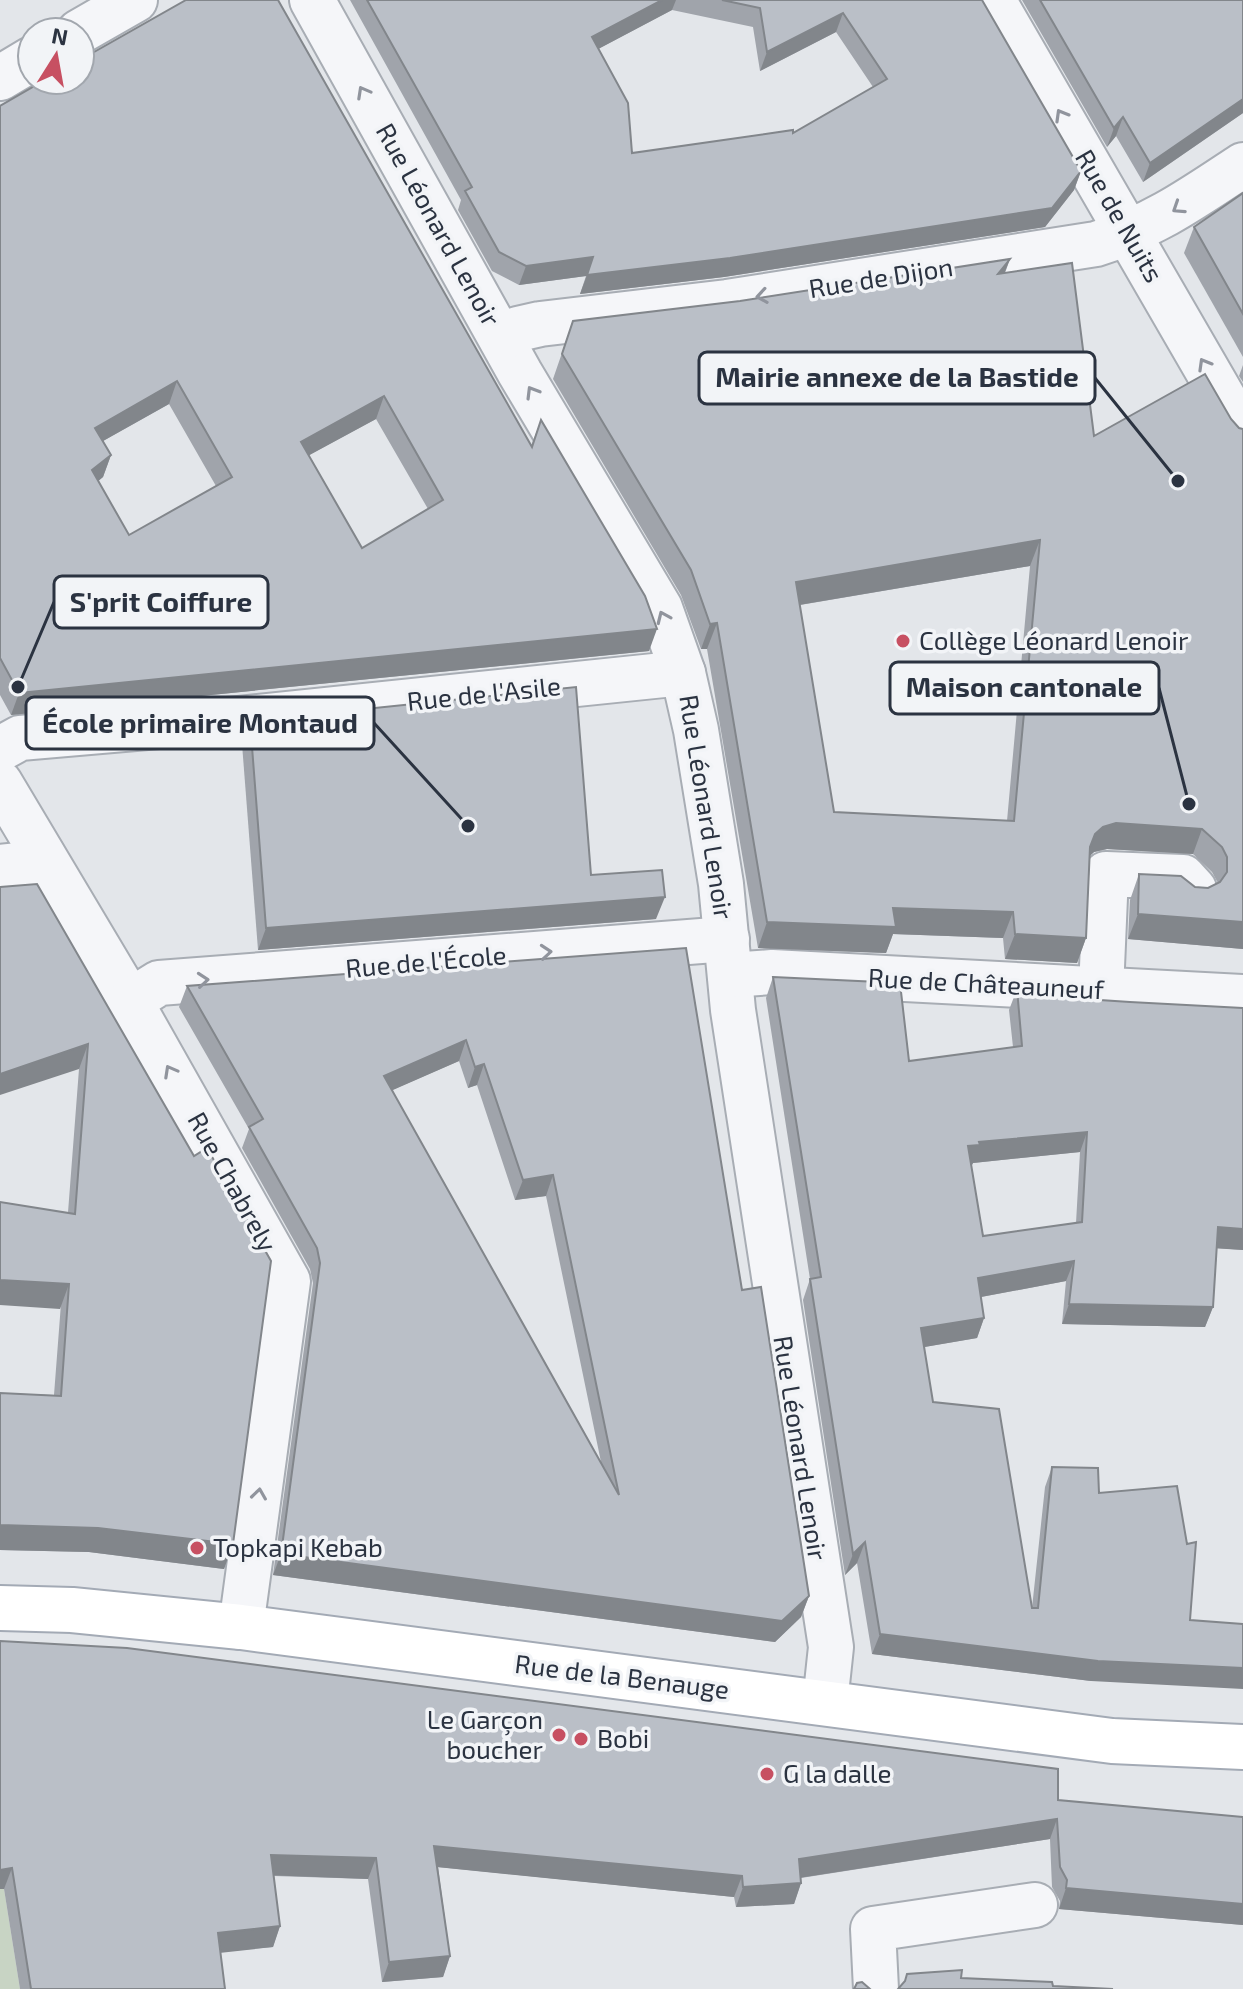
<svg xmlns="http://www.w3.org/2000/svg" width="1243" height="1989" viewBox="0 0 1243 1989" font-family="'Exo 2',sans-serif">
  <style>
    .green { fill: #c8d4c4 }
    .lines { fill: none; stroke-linecap: round; stroke-linejoin: round }
    .minor-casing { stroke: #a8adb4; stroke-width: 48 }
    .major-casing { stroke: #a3aab5; stroke-width: 48 }
    .minor { stroke: #f5f6f9; stroke-width: 44 }
    .major { stroke: #fff; stroke-width: 44 }
    .wall { fill: #a0a4ab; fill-rule: evenodd }
    .shaded-wall { fill: #82868b }
    .building { fill: #babfc7; stroke: #82868b; stroke-width: 2; fill-rule: evenodd }
    .oneway { stroke: #90949d }
    .poi-dot { fill: #c75062; stroke: #f2f4f7; stroke-width: 3 }
    .labels { text-anchor: middle; stroke-width: 7; stroke-linejoin: round; paint-order: stroke }
    .street-label { font-size: 26px; fill: #2b3341; stroke: #f2f4f7 }
    .poi-label { font-size: 26px; fill: #2b3341; stroke: #f2f4f7; text-anchor: start }
    .leader { fill: none; stroke: #2b3341; stroke-width: 3 }
    .callout-dot { fill: #2b3341; stroke: #f2f4f7; stroke-width: 3 }
    .callout { fill: #f2f4f7; stroke: #2b3341; stroke-width: 3 }
    .callout-label { font-size: 28px; text-anchor: middle; font-weight: bold; fill: #2b3341 }
  </style>
  <rect width="100%" height="100%" fill="#e3e6ea"/>
  <!-- green -->
  <polygon class="green" points="0,1889 4,1889 20,1989 0,1989"/>
  <g class="lines">
    <defs>
      <g id="minor">
        <polyline points="312,0 520,373 660,608 683,673 696,730 721,884 733,1010 831,1647 825,1703"/>
        <polyline points="993,0 1243,432"/>
        <polyline points="79,32 135,0"/>
        <polyline points="0,78 32,59"/>
        <path d="M502,339L518,329L540,324L727,302L1096,244C1154,226 1193,198 1243,165"/>
        <polyline points="0,749 20,738 239,719 683,673"/>
        <polyline points="0,783 130,1001 288,1281 241,1627"/>
        <polyline points="0,867 27,864 43,856"/>
        <polyline points="730,975 772,972 1243,997"/>
        <polyline points="1101,990 1106,874 1183,877 1194,889"/>
        <polyline points="130,1001 159,983 727,939"/>
        <polyline points="876,1989 873,1929 1035,1905"/>
      </g>
      <polyline id="major" points="0,1608 72,1610 241,1627 1112,1741 1243,1747"/>
    </defs>
    <!-- minor casing -->
    <use href="#minor" class="minor-casing"/>
    <!-- major casing -->
    <use href="#major" class="major-casing"/>
    <!-- minor -->
    <use href="#minor" class="minor"/>
    <!-- major -->
    <use href="#major" class="major"/>
  </g>
  <!-- wall -->
  <g class="wall">
    <path d="M350,0H982L1081,171L1074,190L1045,227L724,277L580,294L586,276L519,285L492,271L458,210L461,200ZM672,10L753,27L760,71L836,32L873,87L793,133L632,153L598,49Z"/>
    <polygon points="1022,0 1243,0 1243,113 1143,182 1116,136 1107,147"/>
    <path d="M0,106L531,446L541,420L649,651L11,715L0,695ZM169,404L216,486L129,535L98,481L103,477L111,455L103,441ZM376,419L428,509L362,548L309,455Z"/>
    <polygon points="1243,193 1243,357 1184,253 1194,227"/>
    <path d="M1010,259L1005,273L1094,436L1231,419L1239,428L1243,429V949L1128,939L1130,900L1139,874L1195,887L1208,888L1218,883L1212,872L1193,854L1107,849L1094,852L1090,856L1086,938L1077,963L1005,959L1003,938L893,934L886,953L758,948L707,649H701L681,595L553,379L573,321L740,301ZM1030,566L1007,821L834,812L800,605Z"/>
    <polygon points="1243,365 1243,382 1239,376"/>
    <polygon points="250,721 591,875 656,919 258,950 242,744"/>
    <polygon points="0,887 194,1156 233,1544 224,1569 89,1552 0,1550 0,1393 54,1395 79,1069"/>
    <path d="M686,948L742,1290L809,1596L801,1617L775,1642L273,1575L313,1283L310,1269L242,1148L249,1129L179,1007L187,986ZM459,1061L468,1088L477,1085L515,1200L546,1196L601,1462L392,1090Z"/>
    <path d="M773,977L909,1061L1013,1047L1009,1010L1017,989L1085,999L1130,1002L1243,1008V1250L1217,1248L1213,1307L1205,1327L1062,1324L1066,1281L981,1297L984,1318L977,1338L924,1347L933,1402L1032,1608L1045,1487L1052,1467L1091,1681L872,1654L857,1563L845,1575L803,1300L810,1279L766,998ZM1080,1152L1076,1223L983,1236L971,1166L973,1163Z"/>
    <polygon points="0,1641 1058,1800 1243,1817 1243,1925 1059,1909 1060,1901 1052,1887 1050,1839 801,1878 801,1883 794,1904 736,1907 734,1897 438,1867 450,1956 443,1977 382,1982 368,1879 274,1876 280,1926 273,1947 220,1952 225,1989 20,1989 4,1889 0,1889"/>
  </g>
  <!-- shaded-wall -->
  <g class="shaded-wall">
    <polygon points="662,0 676,0 672,10 585,56 592,37"/>
    <polygon points="843,13 836,32 760,71 767,52"/>
    <polygon points="1243,99 1243,113 1143,182 1150,163"/>
    <polygon points="1123,117 1116,136 1107,147 1114,128"/>
    <polygon points="1081,171 1074,190 1045,227 724,277 580,294 587,275"/>
    <polygon points="593,257 586,276 519,285 526,266"/>
    <polygon points="1010,259 1000,284 998,274"/>
    <polygon points="177,381 169,404 87,450 95,428"/>
    <polygon points="384,396 376,419 293,464 301,442"/>
    <polygon points="111,455 103,477 84,493 92,470"/>
    <polygon points="1040,540 1030,566 787,607 796,582"/>
    <polygon points="717,623 707,649 701,649 710,624"/>
    <polygon points="657,629 649,651 11,715 19,693"/>
    <polygon points="1116,823 1202,829 1193,854 1107,849 1094,852 1085,860 1095,834 1103,827"/>
    <polygon points="665,897 656,919 258,950 266,928"/>
    <polygon points="893,908 1013,912 1003,938 893,934 886,953 758,948 767,922"/>
    <polygon points="1138,914 1243,922 1243,949 1128,939"/>
    <polygon points="1015,934 1086,938 1077,963 1005,959"/>
    <polygon points="466,1040 459,1061 377,1097 384,1076"/>
    <polygon points="88,1044 79,1069 0,1095 0,1074"/>
    <polygon points="484,1064 477,1085 468,1088 475,1067"/>
    <polygon points="1087,1132 1080,1152 973,1163 972,1165 960,1167 968,1146 979,1142"/>
    <polygon points="553,1175 546,1196 515,1200 523,1180"/>
    <polygon points="1218,1227 1243,1229 1243,1250 1211,1248"/>
    <polygon points="1074,1261 1066,1281 970,1299 978,1278"/>
    <polygon points="0,1280 69,1284 60,1309 0,1305"/>
    <polygon points="1069,1304 1213,1307 1205,1327 1062,1324"/>
    <polygon points="984,1318 977,1338 913,1349 921,1328"/>
    <polygon points="0,1525 98,1528 233,1544 224,1569 89,1552 0,1550"/>
    <polygon points="865,1542 857,1563 845,1575 853,1554"/>
    <polygon points="281,1554 809,1596 801,1617 775,1642 273,1575"/>
    <polygon points="880,1634 1243,1668 1243,1689 1091,1681 872,1654"/>
    <polygon points="1057,1819 1050,1839 792,1879 799,1859"/>
    <polygon points="434,1846 742,1876 734,1897 427,1866"/>
    <polygon points="271,1855 376,1858 368,1879 264,1875"/>
    <polygon points="12,1868 4,1889 0,1889 0,1870"/>
    <polygon points="801,1883 794,1904 736,1907 743,1887"/>
    <polygon points="1066,1888 1243,1904 1243,1925 1059,1909"/>
    <polygon points="280,1926 273,1947 210,1954 218,1933"/>
    <polygon points="450,1956 443,1977 382,1982 389,1962"/>
  </g>
  <!-- building -->
  <g class="building">
    <path d="M186,0H278L532,447L541,420L645,596L657,629L19,693L0,658V106L45,80H80V60ZM177,381L232,477L129,535L92,470L111,455L95,428ZM384,396L443,500L362,548L301,442Z"/>
    <polygon points="367,0 662,0 592,37 628,103 632,153 793,130 793,133 887,79 843,13 767,52 760,8 722,0 982,0 1081,171 1052,208 730,258 587,275 593,257 526,266 499,252 465,191 472,187"/>
    <polygon points="1040,0 1243,0 1243,99 1150,163 1123,117 1114,128"/>
    <polygon points="1243,193 1243,314 1194,227"/>
    <path d="M1010,259L998,274L1072,263L1094,436L1205,374L1231,419L1239,428L1243,429V922L1138,914L1139,874L1181,876L1195,887L1208,888L1220,882L1227,872V857L1222,847L1202,829L1116,823L1103,827L1095,834L1090,847L1086,938L1015,934L1013,912L893,908L896,927L767,922L717,623L710,624L691,570L562,354L573,321L740,301ZM1040,540L1014,821L834,812L796,582Z"/>
    <polygon points="576,687 591,875 662,870 665,897 266,928 250,721"/>
    <polygon points="37,884 194,1156 207,1148 271,1261 233,1544 98,1528 0,1525 0,1393 61,1396 69,1284 0,1280 0,1202 75,1214 88,1044 0,1074 0,887"/>
    <path d="M686,948L742,1290L761,1287L809,1596L782,1621L281,1554L320,1263L317,1248L249,1127L263,1119L187,986ZM466,1040L475,1067L484,1064L523,1180L553,1175L619,1495L384,1076Z"/>
    <path d="M773,977L900,983L909,1061L1022,1046L1017,989L1085,993V999L1130,1002L1243,1008V1229L1218,1227L1213,1307L1069,1304L1074,1261L978,1278L984,1318L921,1328L933,1402L999,1409L1032,1608H1038L1052,1467L1098,1468L1099,1493L1177,1486L1187,1544L1196,1542L1190,1620L1243,1624V1668L1098,1661L880,1634L865,1542L853,1554L810,1279L821,1277ZM1087,1132L1082,1222L983,1236L968,1146L980,1145L979,1142Z"/>
    <polygon points="0,1641 127,1648 1058,1769 1058,1800 1243,1817 1243,1904 1066,1888 1067,1880 1060,1867 1057,1819 799,1859 801,1883 743,1887 742,1876 434,1846 450,1956 389,1962 376,1858 271,1855 280,1926 218,1933 225,1989 31,1989 12,1868 0,1870"/>
    <polygon points="962,1970 961,1978 1052,1982 1053,1986 1113,1989 898,1989 905,1981 907,1974"/>
    <polygon points="862,1982 870,1989 854,1989 857,1983"/>
  </g>
  <!-- one-way arrows -->
  <defs><path id="oneway-chevron" d="M-2-3.5L2.5 0L-2 3.5" fill="none" stroke-width="1.6" stroke-linecap="round" stroke-linejoin="round" transform="scale(2)"/></defs>
  <g class="oneway">
    <use href="#oneway-chevron" transform="translate(363 92) rotate(-119)"/>
    <use href="#oneway-chevron" transform="translate(1061 115) rotate(-120)"/>
    <use href="#oneway-chevron" transform="translate(1178 208) rotate(147)"/>
    <use href="#oneway-chevron" transform="translate(762 296) rotate(171)"/>
    <use href="#oneway-chevron" transform="translate(1204 364) rotate(-120)"/>
    <use href="#oneway-chevron" transform="translate(532 392) rotate(-121)"/>
    <use href="#oneway-chevron" transform="translate(663 617) rotate(-114)"/>
    <use href="#oneway-chevron" transform="translate(546 952) rotate(-5)"/>
    <use href="#oneway-chevron" transform="translate(203 980) rotate(-5)"/>
    <use href="#oneway-chevron" transform="translate(170 1071) rotate(-119)"/>
    <use href="#oneway-chevron" transform="translate(259 1494) rotate(-82)"/>
  </g>
  <!-- markers -->
  <g class="poi-dot">
    <circle cx="903" cy="641" r="8"/>
    <circle cx="197" cy="1548" r="8"/>
    <circle cx="559" cy="1735" r="8"/>
    <circle cx="581" cy="1739" r="8"/>
    <circle cx="767" cy="1774" r="8"/>
  </g>
  <g class="labels">
    <!-- street labels -->
    <g class="street-label">
      <text transform="translate(1119 216) rotate(60)" y="9">Rue de Nuits</text>
      <text transform="translate(438 225) rotate(61)" y="9">Rue Léonard Lenoir</text>
      <text transform="translate(881 278) rotate(-9)" y="9">Rue de Dijon</text>
      <text transform="translate(484 694) rotate(-6)" y="9">Rue de l'Asile</text>
      <text transform="translate(706 807) rotate(81)" y="9">Rue Léonard Lenoir</text>
      <text transform="translate(426 962) rotate(-5)" y="9">Rue de l'École</text>
      <text transform="translate(986 984) rotate(3)" y="9">Rue de Châteauneuf</text>
      <text transform="translate(232 1182) rotate(61)" y="9">Rue Chabrely</text>
      <text transform="translate(800 1448) rotate(81)" y="9">Rue Léonard Lenoir</text>
      <text transform="translate(622 1677) rotate(7)" y="9">Rue de la Benauge</text>
    </g>
    <!-- poi labels -->
    <g class="poi-label">
      <text x="919" y="650">Collège Léonard Lenoir</text>
      <text x="213" y="1557">Topkapi Kebab</text>
      <text x="543" y="1729" text-anchor="end">Le Garçon<tspan x="543" dy="30">boucher</tspan></text>
      <text x="597" y="1748">Bobi</text>
      <text x="783" y="1783">G la dalle</text>
    </g>
  </g>
  <!-- callouts -->
  <path class="leader" d="M1178 481L1095 378M18 687L54 602M1189 804L1159 688M468 826L374 723"/>
  <g class="callout-dot">
    <circle cx="1178" cy="481" r="8"/>
    <circle cx="18" cy="687" r="8"/>
    <circle cx="1189" cy="804" r="8"/>
    <circle cx="468" cy="826" r="8"/>
  </g>
  <g class="callout">
    <rect x="699" y="352" width="396" height="52" rx="8"/>
    <rect x="54" y="576" width="214" height="52" rx="8"/>
    <rect x="890" y="662" width="269" height="52" rx="8"/>
    <rect x="26" y="697" width="348" height="52" rx="8"/>
  </g>
  <g class="callout-label">
    <text x="897" y="387">Mairie annexe de la Bastide</text>
    <text x="161" y="612">S'prit Coiffure</text>
    <text x="1024" y="697">Maison cantonale</text>
    <text x="200" y="733">École primaire Montaud</text>
  </g>
  <!-- north arrow -->
  <g transform="translate(56 56) rotate(11)"><circle r="38" fill="#f2f4f7" stroke="#a2a7ae" stroke-width="2"/>
  <path d="M0-6L14 30L0 20L-14 30Z" fill="#c75062"/>
  <text y="-12" font-size="22" font-weight="bold" text-anchor="middle" fill="#2b3341">N</text>
  </g>
</svg>
